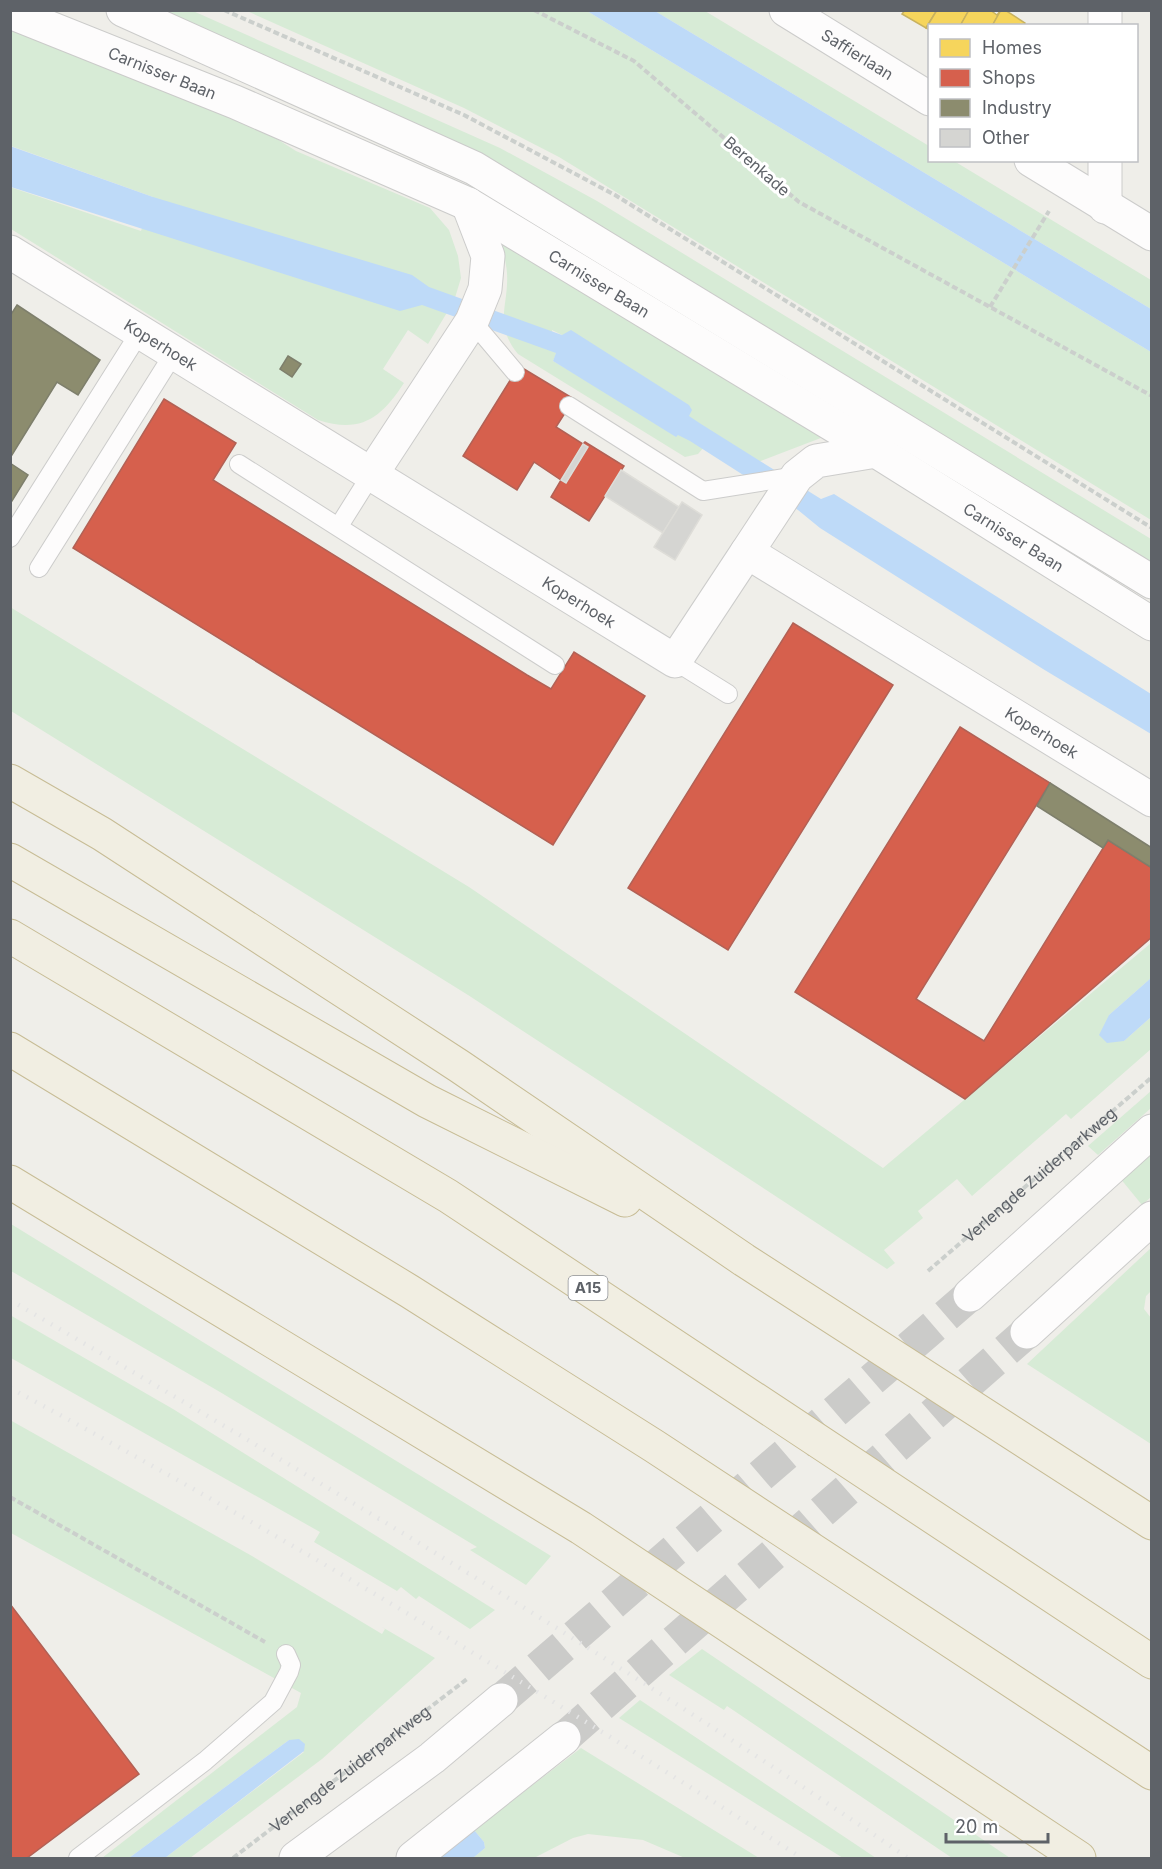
<svg xmlns="http://www.w3.org/2000/svg" width="1162" height="1869" viewBox="0 0 1162 1869" font-family="Inter,sans-serif">
  <style>
    .green { fill: #d7ebd6; fill-rule: evenodd }
    .water { fill: #bedaf8 }
    .homes { fill: #f6d55c; stroke: #c8b260; stroke-width: 1.5 }
    .shops { fill: #d6604d; stroke: #b26155; stroke-width: 1.5 }
    .industry { fill: #8c8c6e; stroke: #7e7f6c; stroke-width: 1.5 }
    .building { fill: #d5d5d2; stroke: #deddd8; stroke-width: 1.5 }
    .lines { fill: none; stroke-linecap: round; stroke-linejoin: round }
    .secondary-tunnel { stroke: #cbcbc9; stroke-width: 33; stroke-dasharray: 33 16; stroke-linecap: butt }
    .service-casing { stroke: #cccccb; stroke-width: 20 }
    .minor-casing { stroke: #cccccb; stroke-width: 35 }
    .secondary-casing { stroke: #cbcbca; stroke-width: 35 }
    .motorway-casing { stroke: #c7bc95; stroke-width: 35 }
    .path { stroke: #cbcfcc; stroke-width: 4; stroke-dasharray: 6 3; stroke-linecap: butt }
    .service { stroke: #fdfcfc; stroke-width: 18 }
    .minor { stroke: #fdfcfc; stroke-width: 33 }
    .secondary { stroke: #fdfcfc; stroke-width: 33 }
    .motorway { stroke: #f1eee2; stroke-width: 33 }
    .rail { stroke: #e4e4e4; stroke-width: 4.5; stroke-dasharray: 1.5 8; stroke-linecap: butt }
    .labels { text-anchor: middle; stroke-width: 6; stroke-linejoin: round; paint-order: stroke }
    .shield { fill: #fff; stroke: #8e9195; stroke-width: 1.5 }
    .shield-label { font-size: 15px; font-weight: bold; fill: #5e6268 }
    .street-label { font-size: 16px; fill: #5e6268; stroke: #fff }
  </style>
  <rect width="100%" height="100%" fill="#efeee9"/>
  <!-- green -->
  <g class="green">
    <polygon points="142,11 193,11 500,148 597,201 1151,539 1151,569 676,277"/>
    <polygon points="247,11 587,11 1151,352 1151,520 559,157 464,108"/>
    <polygon points="655,11 705,11 929,146 930,160 954,161 1151,280 1151,309"/>
    <path d="M11,22L226,107L296,151L430,208L449,230L458,256L461,278L454,301L428,344L408,330L383,369L404,383C381,418 361,434 318,420L11,229L10,187L141,231L153,197L11,146Z"/>
    <path d="M500,236L826,436L758,462L711,439L698,454L685,457L518,354C493,323 509,306 507,273C506,261 502,248 500,236ZM552,330L562,335L701,425L678,434L553,361L556,354Z"/>
    <polygon points="10,607 469,887 883,1168 1151,943 1151,978 1109,1015 1124,1041 1151,1017 1151,1049 1071,1119 1066,1114 972,1196 957,1179 918,1211 923,1218 884,1250 895,1263 887,1269 468,995 11,711"/>
    <polygon points="1151,1091 1151,1108 1098,1155 1088,1146"/>
    <polygon points="1151,1150 1151,1197 1142,1205 1120,1178"/>
    <polygon points="10,1224 11,1224 551,1556 526,1585 470,1550 477,1547 220,1392 11,1271"/>
    <polygon points="1151,1248 1151,1291 1146,1296 1144,1309 1151,1318 1151,1444 1027,1364"/>
    <polygon points="10,1315 173,1409 495,1610 470,1629 419,1596 416,1599 401,1587 397,1591 314,1542 320,1532 11,1358"/>
    <polygon points="10,1420 252,1556 382,1634 385,1629 382,1627 435,1658 322,1759 190,1858 165,1858 304,1752 289,1740 129,1858 102,1858 297,1707 301,1693 11,1533"/>
    <polygon points="702,1649 1010,1858 952,1858 727,1706 724,1710 669,1675"/>
    <polygon points="640,1700 876,1858 843,1858 619,1718"/>
    <polygon points="581,1748 759,1858 685,1858 643,1840 588,1834 573,1838 534,1858 473,1858 485,1848 484,1842 474,1830"/>
  </g>
  <!-- water -->
  <g class="water">
    <polygon points="587,11 655,11 1151,309 1151,352"/>
    <polygon points="10,146 153,197 412,275 429,287 562,335 571,330 689,405 692,410 689,416 701,424 821,499 834,494 1151,694 1151,734 1043,669 820,528 798,510 690,441 678,435 676,437 553,361 556,353 422,305 400,311 11,187"/>
    <polygon points="1151,978 1151,1017 1124,1041 1107,1043 1099,1035 1109,1015"/>
    <polygon points="299,1739 305,1744 304,1751 165,1858 129,1858 289,1740"/>
    <polygon points="474,1830 484,1842 485,1848 473,1858 438,1858"/>
  </g>
  <!-- homes -->
  <g class="homes">
    <polygon points="905,10 937,10 926,28 902,14"/>
    <polygon points="937,10 969,10 960,26 930,26 930,30 926,28"/>
    <polygon points="969,10 990,10 997,15 1001,10 992,26 960,26"/>
    <polygon points="1001,10 1005,10 1025,23 1024,26 992,26"/>
  </g>
  <!-- shops -->
  <g class="shops">
    <polygon points="519,366 574,399 556,427 583,444 561,480 534,462 517,490 463,456"/>
    <polygon points="164,399 236,443 213,480 527,675 551,689 574,652 645,696 553,845 73,548"/>
    <polygon points="585,442 624,466 589,521 551,497 561,480 566,483 588,447 583,444"/>
    <polygon points="793,623 893,685 728,950 628,888"/>
    <polygon points="960,727 1050,783 916,999 984,1041 1108,840 1152,868 1152,937 965,1099 795,992"/>
    <polygon points="10,1604 139,1774 27,1858 10,1858"/>
  </g>
  <!-- industry -->
  <g class="industry">
    <polygon points="17,305 100,360 78,395 57,382 10,458 10,316"/>
    <polygon points="288,356 301,364 292,377 280,369"/>
    <polygon points="10,463 28,475 10,504"/>
    <polygon points="1050,783 1152,848 1152,868 1108,840 1103,848 1037,806"/>
  </g>
  <!-- building -->
  <g class="building">
    <polygon points="583,444 588,447 566,483 561,480"/>
    <polygon points="621,470 679,507 663,533 605,496"/>
    <polygon points="682,502 702,515 675,560 654,547"/>
  </g>
  <g class="lines">
    <!-- secondary-tunnel -->
    <g class="secondary-tunnel">
      <polyline points="501,1700 970,1295"/>
      <polyline points="564,1738 1027,1332"/>
    </g>
    <defs>
      <g id="service">
        <polyline points="472,321 515,372"/>
        <polyline points="569,406 703,491 797,476"/>
        <polyline points="239,464 555,665"/>
        <polyline points="339,526 371,475"/>
        <polyline points="10,538 140,332"/>
        <polyline points="39,568 174,353"/>
        <polyline points="675,661 728,694"/>
        <polyline points="78,1858 205,1761 273,1702 289,1672 291,1665 286,1654"/>
      </g>
      <g id="minor">
        <path id="s3" d="M786,10L930,99"/>
        <polyline points="1105,10 1105,26"/>
        <polyline points="1031,160 1152,234"/>
        <polyline points="1105,160 1105,207"/>
        <path id="s4" d="M10,252L675,661L747,552L1152,800"/>
        <polyline points="371,475 472,321 485,289 488,256 468,204"/>
        <polyline points="747,552 797,476 816,461 876,451"/>
      </g>
      <g id="secondary">
        <polyline points="123,10 474,168 1152,582"/>
        <path id="s5" d="M10,12L235,102L468,204L876,451L1152,624"/>
        <polyline points="970,1295 1152,1131"/>
        <polyline points="1027,1332 1152,1218"/>
        <polyline points="296,1858 432,1758 501,1700"/>
        <polyline points="413,1858 564,1738"/>
      </g>
      <g id="motorway">
        <polyline points="10,781 102,834 459,1066 744,1260 1152,1523"/>
        <polyline points="10,860 427,1101 625,1200"/>
        <polyline points="10,936 448,1196 1152,1662"/>
        <polyline points="10,1049 409,1291 654,1446 1152,1773"/>
        <polyline points="10,1182 581,1528 1079,1858"/>
      </g>
    </defs>
    <!-- service casing -->
    <use href="#service" class="service-casing"/>
    <!-- minor casing -->
    <use href="#minor" class="minor-casing"/>
    <!-- secondary casing -->
    <use href="#secondary" class="secondary-casing"/>
    <!-- motorway casing -->
    <use href="#motorway" class="motorway-casing"/>
    <!-- path -->
    <g class="path">
      <polyline points="224,10 464,115 615,195 1152,528"/>
      <polyline points="534,10 634,61 799,202 1152,396"/>
      <polyline points="990,307 1049,211"/>
      <path id="s1" d="M928,1271L1152,1077"/>
      <polyline points="10,1497 265,1642"/>
      <path id="s2" d="M233,1858L467,1679"/>
    </g>
    <!-- service -->
    <use href="#service" class="service"/>
    <!-- minor -->
    <use href="#minor" class="minor"/>
    <!-- secondary -->
    <use href="#secondary" class="secondary"/>
    <!-- motorway -->
    <use href="#motorway" class="motorway"/>
    <!-- rail -->
    <g class="rail">
      <path d="M10,1300C315,1478 617,1658 908,1858"/>
      <path d="M10,1388C281,1533 544,1693 802,1858"/>
    </g>
  </g>
  <g class="labels">
    <!-- shield labels -->
    <rect class="shield" x="568.5" y="1276" width="39" height="24" rx="4.5"/>
    <g class="shield-label">
      <text x="588" y="1293">A15</text>
    </g>
    <!-- street labels -->
    <g class="street-label">
      <text dy="6" stroke="none"><textPath href="#s3" startOffset="84">Saffierlaan</textPath></text>
      <text dy="6" stroke="none"><textPath href="#s5" startOffset="164">Carnisser Baan</textPath></text>
      <text transform="translate(757 166) rotate(41)" y="6">Berenkade</text>
      <text dy="6" stroke="none"><textPath href="#s5" startOffset="650">Carnisser Baan</textPath></text>
      <text dy="6" stroke="none"><textPath href="#s4" startOffset="177">Koperhoek</textPath></text>
      <text dy="6" stroke="none"><textPath href="#s5" startOffset="1136">Carnisser Baan</textPath></text>
      <text dy="6" stroke="none"><textPath href="#s4" startOffset="668">Koperhoek</textPath></text>
      <text dy="6" stroke="none"><textPath href="#s4" startOffset="1257">Koperhoek</textPath></text>
      <text dy="6" stroke="none"><textPath href="#s1" startOffset="147">Verlengde Zuiderparkweg</textPath></text>
      <text dy="6" stroke="none"><textPath href="#s2" startOffset="147">Verlengde Zuiderparkweg</textPath></text>
    </g>
  </g>
  <!-- border -->
  <rect width="1162" height="1869" fill="none" stroke="#5e6268" stroke-width="24"/>
  <!-- legend -->
  <rect x="928" y="24" width="210" height="138" fill="#ffffff" stroke="#bfc0c3" stroke-width="1.5"/>
  <rect x="940" y="39" width="30" height="18" fill="#f6d55c" stroke="#bfc0c3" stroke-width="1.5"/>
  <text x="982" y="54" font-size="18" fill="#5e6268">Homes</text>
  <rect x="940" y="69" width="30" height="18" fill="#d6604d" stroke="#bfc0c3" stroke-width="1.5"/>
  <text x="982" y="84" font-size="18" fill="#5e6268">Shops</text>
  <rect x="940" y="99" width="30" height="18" fill="#8c8c6e" stroke="#bfc0c3" stroke-width="1.5"/>
  <text x="982" y="114" font-size="18" fill="#5e6268">Industry</text>
  <rect x="940" y="129" width="30" height="18" fill="#d5d5d2" stroke="#bfc0c3" stroke-width="1.5"/>
  <text x="982" y="144" font-size="18" fill="#5e6268">Other</text>
  <!-- scale -->
  <path d="M946 1833v9h102v-9" fill="none" stroke="#5e6268" stroke-width="3"/>
  <text x="955" y="1833" font-size="18" fill="#5e6268" stroke="#ffffff" stroke-width="4.5" paint-order="stroke">20 m</text>
</svg>
